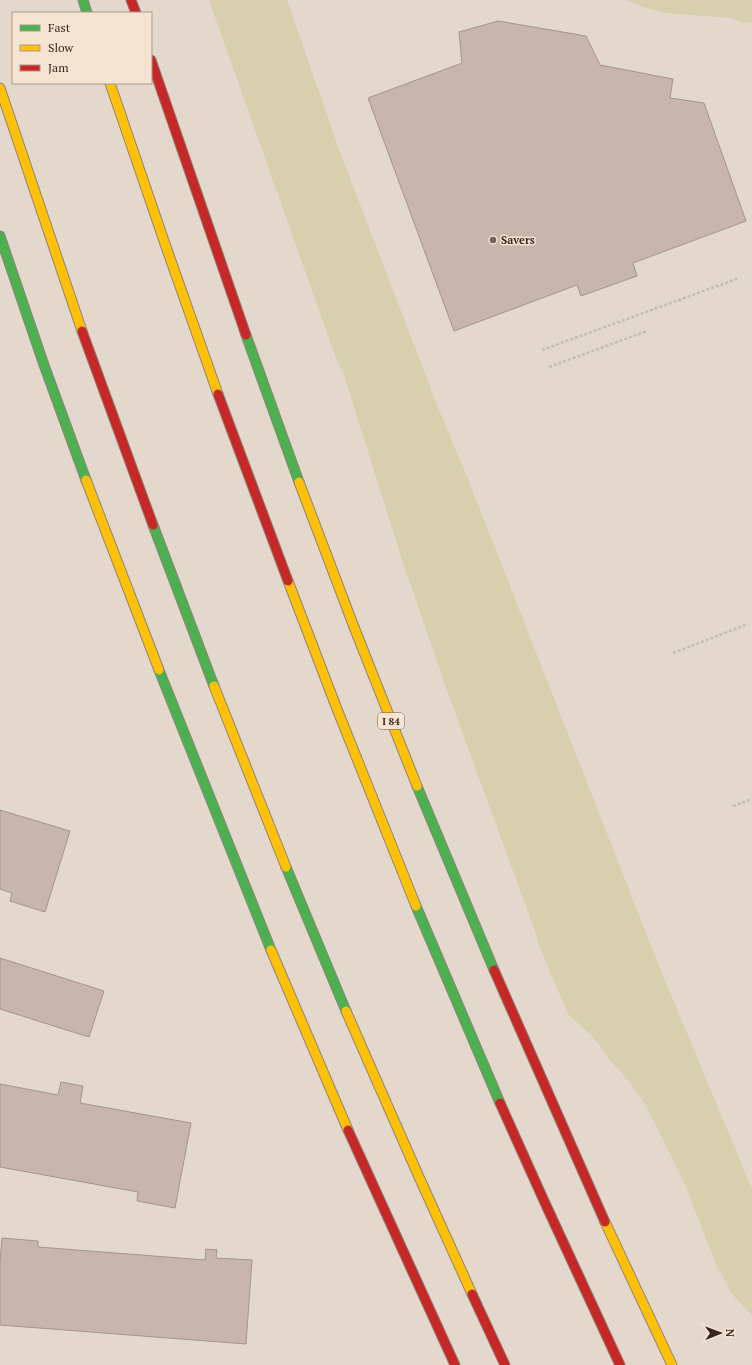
<svg xmlns="http://www.w3.org/2000/svg" width="752" height="1365" viewBox="0 0 752 1365" font-family="'PT Serif',serif">
  <style>
    .green { fill: #d7cfae }
    .building { fill: #c8b6ad; stroke: #a4948b }
    .lines { fill: none; stroke-linecap: round; stroke-linejoin: round }
    .fast-casing { stroke: #8f847c; stroke-width: 11 }
    .slow-casing { stroke: #8f847c; stroke-width: 11 }
    .jam-casing { stroke: #8f847c; stroke-width: 11 }
    .path { stroke: #c5bcb5; stroke-width: 2.5; stroke-dasharray: 3 2; stroke-linecap: butt }
    .fast { stroke: #4caf50; stroke-width: 9 }
    .slow { stroke: #ffc107; stroke-width: 9 }
    .jam { stroke: #c62828; stroke-width: 9 }
    .poi-dot { fill: #74645b; stroke: #f5e4d2; stroke-width: 1.5 }
    .labels { text-anchor: middle; stroke-width: 3; stroke-linejoin: round; paint-order: stroke }
    .shield { fill: #f5e4d2; stroke: #715e54; stroke-width: 1 }
    .shield-label { font-size: 10px; font-weight: bold; fill: #38251e }
    .poi-label { font-size: 11px; font-weight: bold; fill: #38251e; stroke: #f5e4d2; text-anchor: start }
  </style>
  <rect width="100%" height="100%" fill="#e4d8cc"/>
  <!-- green -->
  <g class="green">
    <polygon points="209,0 287,0 340,152 439,410 470,484 657,961 752,1189 752,1316 731,1293 716,1264 686,1187 655,1124 642,1100 628,1080 609,1059 594,1038 568,1014 539,946 535,931 449,696 402,560 344,375 337,361"/>
    <polygon points="626,0 752,0 752,22 745,23 729,18 667,13 649,9"/>
  </g>
  <!-- building -->
  <g class="building">
    <polygon points="498,21 586,36 600,65 673,79 670,98 704,103 746,221 633,263 637,276 581,296 577,285 454,331 368,98 462,63 459,32"/>
    <polygon points="0,810 70,831 45,912 10,901 12,893 0,889"/>
    <polygon points="0,958 104,991 89,1037 0,1009"/>
    <polygon points="61,1082 83,1086 80,1103 191,1123 175,1208 137,1201 138,1192 0,1167 0,1084 58,1095"/>
    <polygon points="2,1238 38,1241 38,1247 205,1260 206,1249 217,1250 216,1258 252,1260 246,1344 0,1325 0,1262"/>
  </g>
  <g class="lines">
    <defs>
      <g id="fast">
        <polyline points="83,0 87,13"/>
        <polyline points="0,236 44,365 86,480"/>
        <polyline points="246,335 299,482"/>
        <polyline points="153,525 214,686"/>
        <polyline points="159,670 271,950"/>
        <polyline points="417,786 494,970"/>
        <polyline points="286,867 346,1011"/>
        <polyline points="416,906 500,1103"/>
      </g>
      <g id="slow">
        <polyline points="110,83 164,241 218,394"/>
        <polyline points="0,88 82,331"/>
        <polyline points="86,480 159,670"/>
        <polyline points="299,482 354,627 417,786"/>
        <polyline points="288,581 337,709 416,906"/>
        <polyline points="214,686 286,867"/>
        <polyline points="271,950 348,1130"/>
        <polyline points="346,1011 419,1177 472,1294"/>
        <polyline points="605,1222 672,1365"/>
      </g>
      <g id="jam">
        <polyline points="131,0 136,13"/>
        <polyline points="151,60 246,335"/>
        <polyline points="82,331 153,525"/>
        <polyline points="218,394 288,581"/>
        <polyline points="494,970 605,1222"/>
        <polyline points="500,1103 545,1203 620,1365"/>
        <polyline points="348,1130 455,1365"/>
        <polyline points="472,1294 505,1365"/>
      </g>
    </defs>
    <!-- fast casing -->
    <use href="#fast" class="fast-casing"/>
    <!-- slow casing -->
    <use href="#slow" class="slow-casing"/>
    <!-- jam casing -->
    <use href="#jam" class="jam-casing"/>
    <!-- path -->
    <g class="path">
      <polyline points="542,350 739,278"/>
      <polyline points="549,367 647,331"/>
      <polyline points="673,653 748,624"/>
      <polyline points="733,806 752,799"/>
    </g>
    <!-- fast -->
    <use href="#fast" class="fast"/>
    <!-- slow -->
    <use href="#slow" class="slow"/>
    <!-- jam -->
    <use href="#jam" class="jam"/>
  </g>
  <!-- markers -->
  <circle class="poi-dot" cx="493" cy="240" r="4"/>
  <g class="labels">
    <!-- shield labels -->
    <rect class="shield" x="378" y="713" width="26" height="16" rx="3"/>
    <g class="shield-label">
      <text x="391" y="725">I 84</text>
    </g>
    <!-- poi labels -->
    <g class="poi-label">
      <text x="501" y="244">Savers</text>
    </g>
  </g>
  <!-- legend -->
  <rect x="12" y="12" width="140" height="72" fill="#f5e4d2" stroke="#a9988a"/>
  <rect x="20" y="25" width="20" height="6" fill="#4caf50" stroke="#a9988a"/>
  <text x="48" y="32" font-size="12" fill="#38251e">Fast</text>
  <rect x="20" y="45" width="20" height="6" fill="#ffc107" stroke="#a9988a"/>
  <text x="48" y="52" font-size="12" fill="#38251e">Slow</text>
  <rect x="20" y="65" width="20" height="6" fill="#c62828" stroke="#a9988a"/>
  <text x="48" y="72" font-size="12" fill="#38251e">Jam</text>
  <!-- north arrow -->
  <g transform="translate(720 1333) rotate(89)" stroke="#f5e4d2" stroke-width="3" paint-order="stroke">
  <path d="M0-3L7 15L0 10L-7 15Z" fill="#38251e"/>
  <text y="-6" font-size="11" font-weight="bold" text-anchor="middle" fill="#38251e">N</text>
  </g>
</svg>
